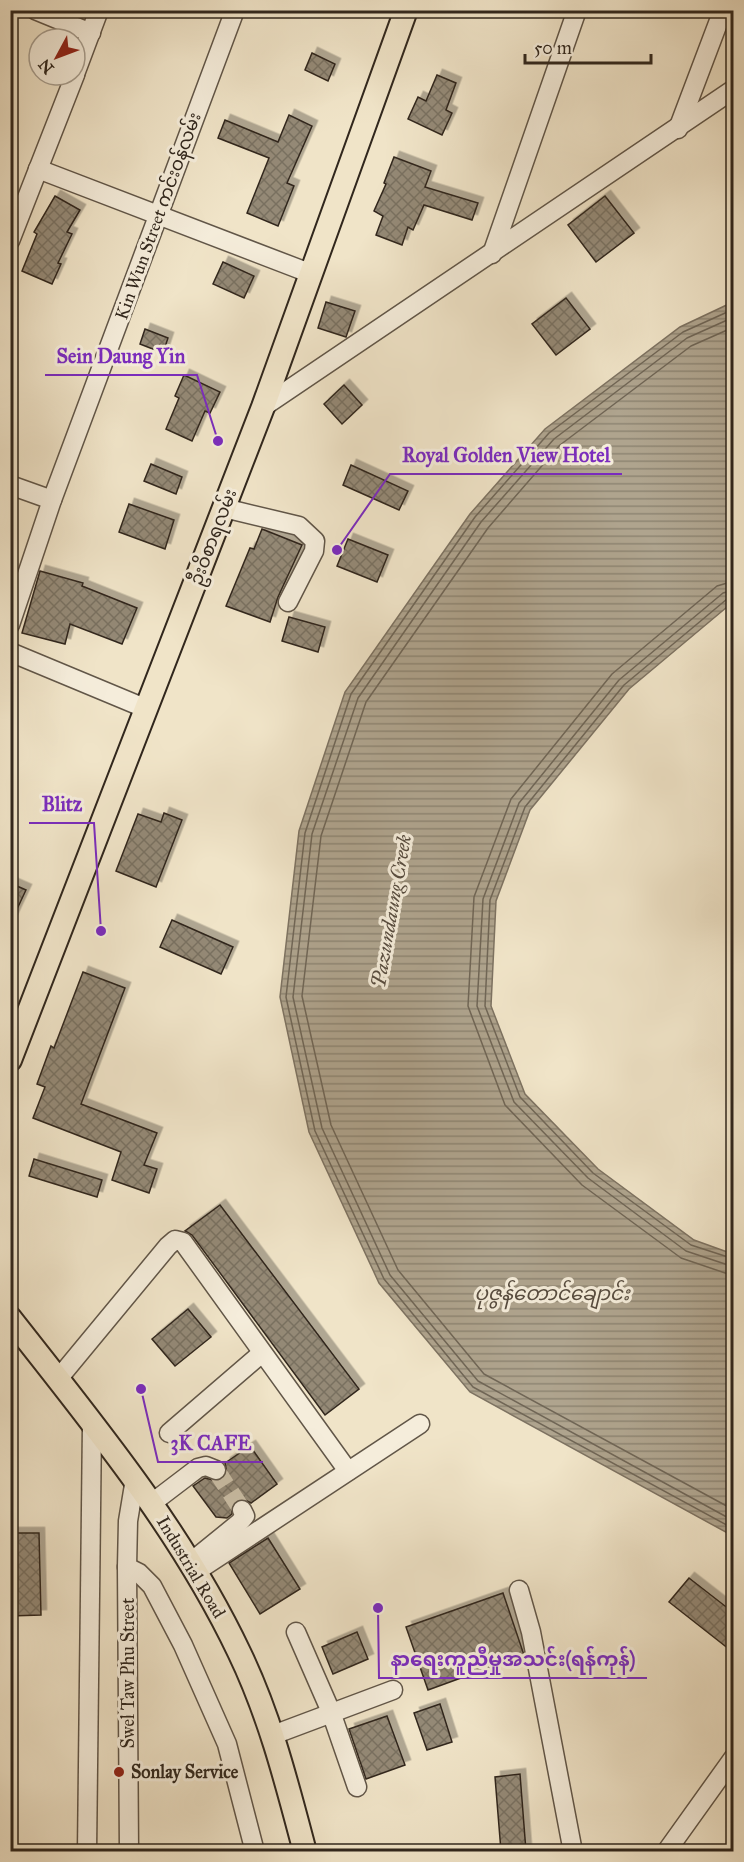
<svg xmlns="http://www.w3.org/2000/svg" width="744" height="1862" viewBox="0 0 744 1862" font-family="'IM FELL Great Primer','Noto Sans Myanmar',serif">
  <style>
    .water { fill: url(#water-rules); stroke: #7d7261; stroke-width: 1.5 }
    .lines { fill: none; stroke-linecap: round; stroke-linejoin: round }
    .shore { stroke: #706656; stroke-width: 1.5 }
    .building { fill: url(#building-cross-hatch); stroke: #31271d; stroke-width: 1.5; filter: url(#shadow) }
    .minor-tunnel { stroke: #cabea6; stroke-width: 18; stroke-dasharray: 18 9; stroke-linecap: butt }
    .minor-casing { stroke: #615648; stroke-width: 21 }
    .major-casing { stroke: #31271d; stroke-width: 26 }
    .minor { stroke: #f5eddb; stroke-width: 18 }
    .major { stroke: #f0e4c8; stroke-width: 22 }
    .poi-dot { fill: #8f2418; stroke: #f5eddb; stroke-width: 2 }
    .labels { text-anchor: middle; stroke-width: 6; stroke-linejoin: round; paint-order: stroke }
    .street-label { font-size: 18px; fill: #31271d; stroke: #f5eddb }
    .poi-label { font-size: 18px; font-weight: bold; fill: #31271d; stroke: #f5eddb; text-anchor: start }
    .water-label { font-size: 20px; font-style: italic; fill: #574c3f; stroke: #f5eddb }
    .leader { fill: none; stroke: #7b2cbf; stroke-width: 2 }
    .callout-dot { fill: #7b2cbf; stroke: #f5eddb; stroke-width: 2 }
    .callout-label { font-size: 20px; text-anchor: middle; font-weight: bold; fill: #7b2cbf; stroke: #f5eddb; stroke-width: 6; stroke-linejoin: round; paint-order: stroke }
  </style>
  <defs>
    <pattern id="water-rules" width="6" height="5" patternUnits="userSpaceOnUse" patternTransform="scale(1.5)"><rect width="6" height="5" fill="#afa48e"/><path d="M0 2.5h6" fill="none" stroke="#8f8673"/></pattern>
    <pattern id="building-cross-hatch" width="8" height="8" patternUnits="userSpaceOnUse" patternTransform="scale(1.5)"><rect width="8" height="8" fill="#948976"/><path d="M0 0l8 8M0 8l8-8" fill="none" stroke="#797060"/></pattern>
    <filter id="shadow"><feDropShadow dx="5.5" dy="-5.5" stdDeviation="0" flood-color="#0004"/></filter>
  </defs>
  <rect width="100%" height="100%" fill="#f0e4c8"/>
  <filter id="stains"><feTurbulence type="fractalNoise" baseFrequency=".00333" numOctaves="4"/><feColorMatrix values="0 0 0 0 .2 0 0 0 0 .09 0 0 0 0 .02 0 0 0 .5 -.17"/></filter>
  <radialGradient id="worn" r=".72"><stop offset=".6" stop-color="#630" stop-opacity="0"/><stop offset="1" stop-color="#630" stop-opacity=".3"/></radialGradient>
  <!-- water -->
  <polygon class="water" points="733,302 733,602 629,689 530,810 496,901 491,1006 525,1094 598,1169 694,1240 733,1254 733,1536 470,1392 379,1283 309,1132 280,997 299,831 345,692 470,514 545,429 680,327"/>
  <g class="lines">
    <!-- shore -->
    <g class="shore">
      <polyline points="734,309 683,332 549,433 475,517 351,694 305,833 286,997 315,1131 384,1279 473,1387 734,1529"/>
      <polyline points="734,317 687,338 554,439 481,522 358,698 312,834 293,997 322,1128 390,1275 478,1381 734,1521"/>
      <polyline points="734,327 691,346 560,445 488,528 366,702 321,836 302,996 331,1125 398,1270 484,1374 734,1510"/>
      <polyline points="734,581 717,586 612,674 511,799 474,897 468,1006 505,1105 582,1185 681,1258 734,1276"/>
      <polyline points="734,590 723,593 619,680 519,803 483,899 477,1006 514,1102 588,1178 686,1251 734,1267"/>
      <polyline points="734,598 727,599 624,685 525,807 490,900 485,1006 520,1097 593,1173 691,1245 734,1259"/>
    </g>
  </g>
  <!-- building -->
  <g class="building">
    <polygon points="312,53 335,64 328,81 305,70"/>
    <polygon points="437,75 456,83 446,110 452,113 442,135 408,119 418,97 426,101"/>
    <polygon points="289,115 312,126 287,183 294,186 278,226 247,213 269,158 218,138 225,120 278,142"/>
    <polygon points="394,157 431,171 425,187 478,203 472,220 424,205 413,230 408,227 402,245 376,235 383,216 374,211 386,184 384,183"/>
    <polygon points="55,196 80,210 67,232 72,234 58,263 61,264 52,284 22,271 37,234 34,232"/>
    <polygon points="605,196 634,233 596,262 568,225"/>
    <polygon points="223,262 254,276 244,298 213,284"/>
    <polygon points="566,298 590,329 556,355 532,324"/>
    <polygon points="326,302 355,311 346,337 318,328"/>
    <polygon points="145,329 168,338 163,353 140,344"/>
    <polygon points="184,375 220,392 210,413 205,411 192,441 166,429 179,398 175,396"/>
    <polygon points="344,385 362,405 342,424 324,404"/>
    <polygon points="151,464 182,477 176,494 144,481"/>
    <polygon points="351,465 408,491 399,510 343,485"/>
    <polygon points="129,504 174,520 165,549 119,532"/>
    <polygon points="262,529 302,545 278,597 270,622 226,606 250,548 254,549"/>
    <polygon points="348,539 388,555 377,582 337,566"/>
    <polygon points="40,571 83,583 82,586 137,608 122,644 70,624 65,644 22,633"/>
    <polygon points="289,617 325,627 318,652 282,641"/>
    <polygon points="164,813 182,820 156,887 116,871 138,814 161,822"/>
    <polygon points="10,883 26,890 10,924"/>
    <polygon points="172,920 233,947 221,974 160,947"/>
    <polygon points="83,972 125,988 81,1104 157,1133 144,1165 157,1169 149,1193 112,1180 121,1152 33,1118 45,1087 37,1084 51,1046 54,1048"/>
    <polygon points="34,1159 102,1180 97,1197 29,1176"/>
    <polygon points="220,1205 359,1389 325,1415 192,1235 185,1231"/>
    <polygon points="188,1309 211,1337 175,1366 152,1339"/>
    <polygon points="250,1446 277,1484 251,1503 243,1499 236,1500 232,1504 232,1514 227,1518 216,1517 193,1486 205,1478 217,1481 222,1479 227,1474 225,1463"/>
    <polygon points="10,1533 39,1533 41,1615 10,1616"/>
    <polygon points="268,1538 300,1589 260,1614 229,1563"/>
    <polygon points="689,1578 734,1613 734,1653 669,1602"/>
    <polygon points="503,1593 524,1655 428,1690 406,1627"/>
    <polygon points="357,1632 368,1659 333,1674 322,1647"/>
    <polygon points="440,1704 452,1742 427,1750 414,1713"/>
    <polygon points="387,1716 405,1765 366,1779 349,1729"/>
    <polygon points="520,1774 526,1851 501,1851 495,1777"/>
  </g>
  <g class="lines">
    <!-- minor-tunnel -->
    <polyline class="minor-tunnel" points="216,1470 242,1510"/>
    <defs>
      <g id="minor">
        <polyline points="35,10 91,33"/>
        <polyline points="75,74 99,10"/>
        <polyline points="678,129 723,10"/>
        <polyline points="38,169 312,274"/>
        <polyline points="10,241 75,75"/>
        <polyline points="492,254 577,10"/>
        <polyline points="263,407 734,89"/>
        <polyline points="10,485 52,500"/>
        <polyline points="224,508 299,526 315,541 314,551 288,602"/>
        <polyline points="10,625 52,500 235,10"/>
        <polyline points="10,652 147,709"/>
        <polyline points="58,1379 168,1246 175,1240 183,1242 348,1471"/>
        <polyline points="169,1433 262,1353"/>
        <polyline points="152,1503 198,1468 206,1466 216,1470"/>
        <polyline points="191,1562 239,1523 245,1516 242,1510"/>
        <polyline points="127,1567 139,1573 152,1586 183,1645 227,1744 255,1852"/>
        <polyline points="197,1571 420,1424"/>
        <polyline points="519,1590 531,1632 573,1852"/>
        <polyline points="296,1632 331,1712 357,1787"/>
        <polyline points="273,1735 393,1690"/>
        <polyline points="87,1852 92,1424"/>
        <polyline points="129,1852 127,1567 128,1521 135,1479"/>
        <polyline points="666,1852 734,1757"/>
      </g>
      <g id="major">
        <polyline points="10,1060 263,407 406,10"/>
        <path d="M10,1318C94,1425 181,1530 239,1652C270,1716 287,1784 305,1852"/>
      </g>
    </defs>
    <!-- minor casing -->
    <use href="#minor" class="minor-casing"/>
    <!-- major casing -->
    <use href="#major" class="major-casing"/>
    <!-- minor -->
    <use href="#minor" class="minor"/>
    <!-- major -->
    <use href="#major" class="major"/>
  </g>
  <!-- markers -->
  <circle class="poi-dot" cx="119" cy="1772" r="6"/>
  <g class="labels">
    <!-- street labels -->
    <g class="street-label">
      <text transform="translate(158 216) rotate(-70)" y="6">Kin Wun Street ကင်းဝန်လမ်း</text>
      <text transform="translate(213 537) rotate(-69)" y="6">ဦးဝိစာရလမ်း</text>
      <text transform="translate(191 1567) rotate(59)" y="6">Industrial Road</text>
      <text transform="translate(128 1673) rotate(-90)" y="6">Swel Taw Phu Street</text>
    </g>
    <!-- poi labels -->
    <g class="poi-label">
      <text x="131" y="1778">Sonlay Service</text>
    </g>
    <!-- water labels -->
    <g class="water-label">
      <text transform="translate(391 911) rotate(-80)" y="7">Pazundaung Creek</text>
      <text x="552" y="1300">ပုဇွန်တောင်ချောင်း</text>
    </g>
  </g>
  <!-- callouts -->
  <path class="leader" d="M218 441L197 375H45M337 550L390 474H622M101 931L94 823H29M141 1389L158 1462H263M378 1608L379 1678H647"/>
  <g class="callout-dot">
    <circle cx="218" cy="441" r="6"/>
    <circle cx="337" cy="550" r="6"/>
    <circle cx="101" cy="931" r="6"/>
    <circle cx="141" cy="1389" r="6"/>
    <circle cx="378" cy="1608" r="6"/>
  </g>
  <g class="callout-label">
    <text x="121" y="363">Sein Daung Yin</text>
    <text x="506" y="462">Royal Golden View Hotel</text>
    <text x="62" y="811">Blitz</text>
    <text x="211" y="1450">3K CAFE</text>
    <text x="513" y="1666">နာရေးကူညီမှုအသင်း(ရန်ကုန်)</text>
  </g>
  <!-- margin -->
  <rect width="744" height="1862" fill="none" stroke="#f0e4c8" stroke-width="36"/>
  <rect x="12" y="12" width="720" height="1838" fill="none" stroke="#31271d" stroke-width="3"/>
  <rect x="18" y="18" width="708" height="1826" fill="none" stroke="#31271d" stroke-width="1.5"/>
  <!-- north arrow -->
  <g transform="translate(57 57) rotate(229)"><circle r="28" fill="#f5eddb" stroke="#a79e8f" stroke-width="1.5"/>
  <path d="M0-4.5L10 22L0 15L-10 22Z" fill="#8f2418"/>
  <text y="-9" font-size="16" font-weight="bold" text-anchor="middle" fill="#31271d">N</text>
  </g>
  <!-- scale -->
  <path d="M525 54v9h126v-9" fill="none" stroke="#31271d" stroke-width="3"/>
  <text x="534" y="54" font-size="18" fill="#31271d" stroke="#f5eddb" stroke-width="4.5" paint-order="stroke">50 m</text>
  <rect width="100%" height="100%" filter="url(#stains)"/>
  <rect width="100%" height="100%" fill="url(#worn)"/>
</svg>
